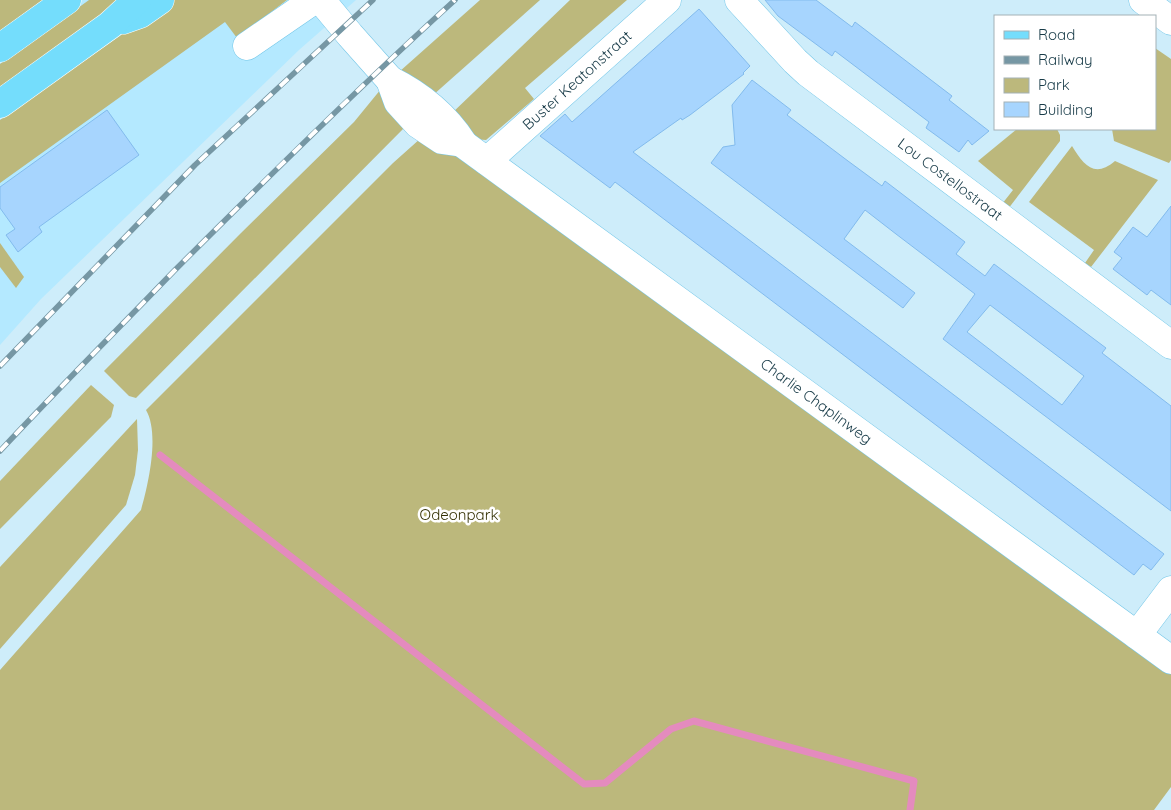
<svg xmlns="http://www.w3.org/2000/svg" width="1171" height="810" viewBox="0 0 1171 810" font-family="Quicksand,sans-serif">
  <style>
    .built { fill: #b4e9ff }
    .green { fill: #bcb87c }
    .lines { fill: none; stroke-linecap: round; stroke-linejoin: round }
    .stream { stroke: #e48bbe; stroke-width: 7 }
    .building { fill: #a7d5fe; stroke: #82bbed; fill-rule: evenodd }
    .minor-casing { stroke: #74c7e8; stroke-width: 29 }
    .major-casing { stroke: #fff; stroke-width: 29 }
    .minor { stroke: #fff; stroke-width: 28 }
    .major { stroke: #74ddfc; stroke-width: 28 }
    .rail-casing { stroke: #7697a4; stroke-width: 5.5 }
    .rail { stroke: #fff; stroke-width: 4; stroke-dasharray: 11; stroke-linecap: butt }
    .labels { text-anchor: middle; stroke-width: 5; stroke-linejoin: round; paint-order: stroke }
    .street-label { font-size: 15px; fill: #183b48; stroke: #fff }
    .park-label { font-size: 15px; fill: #343104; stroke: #fff }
  </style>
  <rect width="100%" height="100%" fill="#ceedfa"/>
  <!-- built -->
  <polygon class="built" points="0,0 356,0 299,50 41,299 0,345"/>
  <!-- green -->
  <g class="green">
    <polygon points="0,0 43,0 0,32"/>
    <polygon points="89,0 127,0 0,90 0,64"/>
    <polygon points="171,0 287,0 237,38 225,22 0,183 0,120"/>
    <polygon points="480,0 540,0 432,96 399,72"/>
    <polygon points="570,0 627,0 525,88 534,99 486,140 473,139 450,115"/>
    <polygon points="1155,48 1171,59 1171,160 1169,163 1114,141 1112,129 1155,129"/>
    <polygon points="381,89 406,126 136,398 129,396 104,371 241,233 354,122"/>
    <polygon points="1017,129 1057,129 1060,135 1060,141 1008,209 1002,204 1013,190 978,161"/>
    <path d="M421,138L464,159L1171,667V787L1154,810H0V670L141,510C148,485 160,434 146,410L393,163Z"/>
    <path d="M1072,146C1083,164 1094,179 1115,161L1158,180L1091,267L1085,263L1094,250L1029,202Z"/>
    <polygon points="0,243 24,277 16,288 0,267"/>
    <polygon points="91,385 114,405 111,417 0,529 0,481"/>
    <polygon points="137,419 138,450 135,475 126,505 0,649 0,567"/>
  </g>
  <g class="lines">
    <!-- stream -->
    <polyline class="stream" points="160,455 584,784 605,783 671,729 694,721 914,781 910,810"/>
  </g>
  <!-- building -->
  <g class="building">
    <polygon points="765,0 816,0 852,27 855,22 952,96 949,100 989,131 972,145 968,140 959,152 926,128 929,122 835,51 832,56 778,16"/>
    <polygon points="699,9 750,66 743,73 744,74 690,115 682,120 681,118 633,152 1164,554 1151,570 1143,564 1134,575 615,182 610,188 540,136 565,114 572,122"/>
    <path d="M752,80L791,110L787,115L848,161L882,186L885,181L965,242L956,254L985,276L994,264L1106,348L1102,353L1171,406V511L943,339L975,294L896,234L865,210L844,239L915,293L903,308L711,163L723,147L735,145L732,105ZM990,305L1084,376L1062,405L967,332Z"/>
    <polygon points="107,110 139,155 39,227 42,232 18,252 6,235 15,229 0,208 0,187"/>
    <polygon points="1171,206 1171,305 1151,290 1147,295 1113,269 1122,258 1114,252 1133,227 1147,237"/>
  </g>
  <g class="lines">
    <defs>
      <g id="minor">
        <polyline points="321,0 350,35 390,80"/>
        <path id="s1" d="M739,0L795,61L808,73L1171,345"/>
        <polyline points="1143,0 1171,21"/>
        <polyline points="247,46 314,0"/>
        <path d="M390,80C420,95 445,115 463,143L442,140L418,124L398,102Z"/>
        <path id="s2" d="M459,141L1171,660"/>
        <path id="s3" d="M487,161L667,0"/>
        <polyline points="1137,635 1171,590"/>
      </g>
      <g id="major">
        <polyline points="123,20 140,14 160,0"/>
        <polyline points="0,48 67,0"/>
        <polyline points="0,104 110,25 137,0"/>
      </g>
    </defs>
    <!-- minor casing -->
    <use href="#minor" class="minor-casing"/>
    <!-- major casing -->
    <use href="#major" class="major-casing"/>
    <!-- minor -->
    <use href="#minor" class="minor"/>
    <!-- major -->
    <use href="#major" class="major"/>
    <defs>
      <g id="rail">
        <polyline points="0,366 195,165 373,0"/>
        <path d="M0,451C57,390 116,331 174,271C266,179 359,87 455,0"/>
      </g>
    </defs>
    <!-- rail casing -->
    <use href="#rail" class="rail-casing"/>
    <!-- rail -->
    <use href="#rail" class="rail"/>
  </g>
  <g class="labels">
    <!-- street labels -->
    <g class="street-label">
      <text dy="5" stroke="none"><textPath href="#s3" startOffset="121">Buster Keatonstraat</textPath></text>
      <text dy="5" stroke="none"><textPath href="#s1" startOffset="278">Lou Costellostraat</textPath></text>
      <text dy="5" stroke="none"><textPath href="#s2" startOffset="442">Charlie Chaplinweg</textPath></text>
    </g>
    <!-- park labels -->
    <g class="park-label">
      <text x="459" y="520">Odeonpark</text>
    </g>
  </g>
  <!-- legend -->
  <rect x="994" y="15" width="162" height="115" fill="#ffffff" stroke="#a3b1b6"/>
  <rect x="1004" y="31" width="25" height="8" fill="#74ddfc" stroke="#a3b1b6"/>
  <text x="1038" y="40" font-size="15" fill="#183b48">Road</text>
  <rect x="1004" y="56" width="25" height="8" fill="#7697a4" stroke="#a3b1b6"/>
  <text x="1038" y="65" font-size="15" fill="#183b48">Railway</text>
  <rect x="1004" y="78" width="25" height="15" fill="#bcb87c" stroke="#a3b1b6"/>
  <text x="1038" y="90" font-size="15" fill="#183b48">Park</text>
  <rect x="1004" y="102" width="25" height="15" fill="#a7d5fe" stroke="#a3b1b6"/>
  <text x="1038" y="115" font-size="15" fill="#183b48">Building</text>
</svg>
